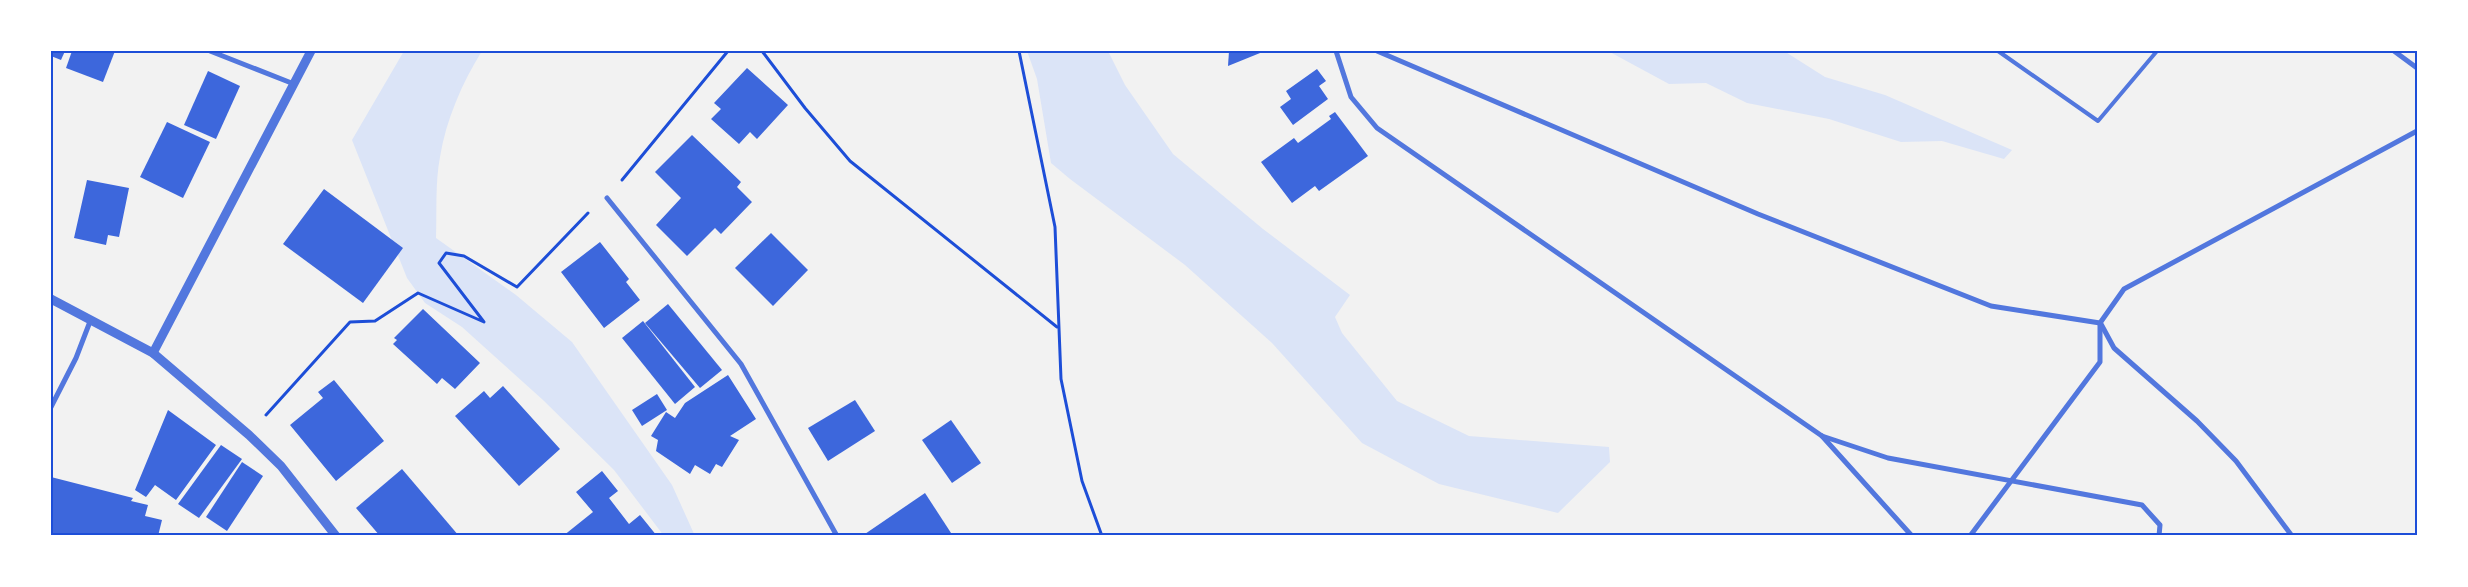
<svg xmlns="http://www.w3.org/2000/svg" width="2468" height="587" viewBox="0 0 2468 587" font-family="'Noto Serif',serif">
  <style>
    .green { fill: #dbe4f7 }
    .building { fill: #3d67dc }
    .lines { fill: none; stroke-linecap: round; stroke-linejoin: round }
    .path { stroke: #1d4ed8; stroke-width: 3 }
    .service { stroke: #5277de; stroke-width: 4 }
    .minor { stroke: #5277de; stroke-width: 5 }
    .tertiary { stroke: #5277de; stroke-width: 9 }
    .neatline { fill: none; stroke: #1d4ed8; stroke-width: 2 }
  </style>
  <rect width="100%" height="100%" fill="#f2f2f2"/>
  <!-- green -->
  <g class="green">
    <path d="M404,51H482C462,83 446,120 440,157C435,183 437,212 436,238L516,295L572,342L672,485L695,536H664L614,470L543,400L462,327L425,303L407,278L352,140Z"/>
    <polygon points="1027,51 1108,51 1125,85 1173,154 1263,229 1350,295 1335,317 1342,333 1397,401 1469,436 1609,447 1610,462 1558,513 1439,484 1362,443 1272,343 1185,265 1070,179 1051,163 1037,79"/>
    <polygon points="1608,51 1784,51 1825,77 1885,95 2012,150 2004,159 1942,141 1901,142 1829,119 1747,103 1706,83 1669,84"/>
  </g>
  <!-- building -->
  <g class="building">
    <polygon points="51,51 65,51 61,60 51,56"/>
    <polygon points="72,51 115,51 103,82 66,68"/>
    <polygon points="1229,51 1265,51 1228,66"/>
    <polygon points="747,68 788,105 757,139 750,132 739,144 711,119 721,109 714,103"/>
    <polygon points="1317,69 1326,81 1319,86 1328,99 1293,125 1280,107 1291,99 1286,91"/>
    <polygon points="208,71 240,86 216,139 184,125"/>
    <polygon points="1335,112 1368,156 1319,191 1315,186 1292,203 1261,162 1294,138 1298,143 1331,119 1329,116"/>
    <polygon points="167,122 210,142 183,198 140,177"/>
    <polygon points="692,135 741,182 737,187 752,202 721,234 715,228 687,256 656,225 681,198 655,172"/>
    <polygon points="87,180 129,188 119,237 108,235 106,245 74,238"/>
    <polygon points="324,189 403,248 363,303 283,244"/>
    <polygon points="771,233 808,270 773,306 735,268"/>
    <polygon points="600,242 629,279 626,282 640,300 604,328 561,272"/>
    <polygon points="668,304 722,370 700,388 645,323"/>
    <polygon points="423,309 480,363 455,389 442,378 437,384 393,344 397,340 394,338"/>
    <polygon points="643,321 695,387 675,404 622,338"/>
    <polygon points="728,375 756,419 730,436 739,440 722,467 716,464 710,474 695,465 690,474 656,451 658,440 651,436 666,412 675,418 685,403"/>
    <polygon points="334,380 384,441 336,481 290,425 323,398 318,392"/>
    <polygon points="503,386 560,449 519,486 455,416 484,391 490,398"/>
    <polygon points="657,394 667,410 642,426 632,410"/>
    <polygon points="855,400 875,431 828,461 808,428"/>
    <polygon points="168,410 216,445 176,500 155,485 146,497 135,490"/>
    <polygon points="951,420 981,463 952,483 922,440"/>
    <polygon points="221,445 242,459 199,518 178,504"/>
    <polygon points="242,462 263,476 227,531 206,517"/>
    <polygon points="402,469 459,536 380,536 356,508"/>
    <polygon points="602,471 618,491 609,498 629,524 640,515 657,536 563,536 593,512 576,492"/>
    <polygon points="51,477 133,498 131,501 148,505 145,516 162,520 158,536 51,536"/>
    <polygon points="925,493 953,536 862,536"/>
  </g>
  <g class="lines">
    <!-- path -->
    <g class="path">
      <polyline points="762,51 805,108 850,161 1057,327"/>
      <polyline points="1019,51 1055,227 1061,379 1082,481 1102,536"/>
      <polyline points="622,180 728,51"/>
      <polyline points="266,415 350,322 375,321 418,293 484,322 439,263 446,253 464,256 517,287 588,213"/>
    </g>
    <!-- service -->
    <polyline class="service" points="1998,51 2098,121 2157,51"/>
    <!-- minor -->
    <g class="minor">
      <polyline points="210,51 294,84"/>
      <polyline points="1336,51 1351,97 1377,128 1822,436 1888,458 2142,505 2160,525 2159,536"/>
      <polyline points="1377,51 1758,214 1991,306 2100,323"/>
      <polyline points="2394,51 2417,68"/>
      <polyline points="607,198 741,364 837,536"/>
      <polyline points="2101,324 2114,348 2197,421 2236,461 2292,536"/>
      <polyline points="51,407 76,358 91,319"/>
      <polyline points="1822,436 1912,536"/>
      <polyline points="1970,536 2100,362 2100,323 2124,289 2417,131"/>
    </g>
    <!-- tertiary -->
    <g class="tertiary">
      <polyline points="51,299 153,353 249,435 281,466 336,536"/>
      <polyline points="153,353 311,51"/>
    </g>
  </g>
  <!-- border -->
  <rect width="2468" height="587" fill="none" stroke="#ffffff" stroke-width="105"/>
  <rect x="52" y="52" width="2364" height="482" class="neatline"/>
</svg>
